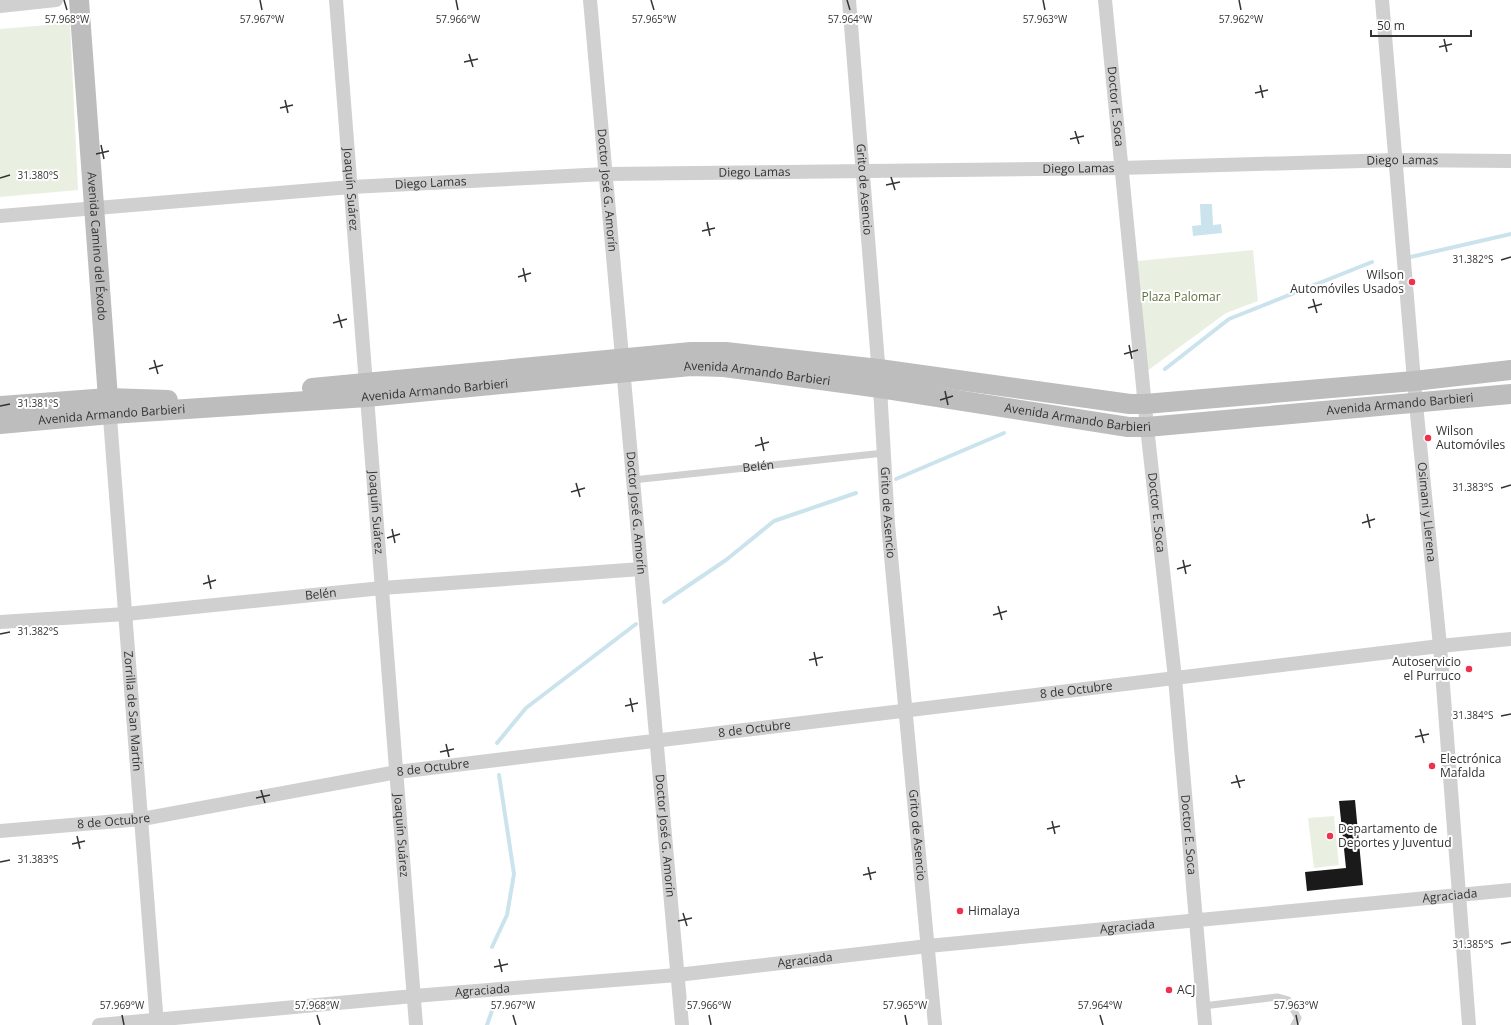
<svg xmlns="http://www.w3.org/2000/svg" width="1511" height="1025" viewBox="0 0 1511 1025" font-family="'Open Sans',sans-serif">
  <style>
    .green { fill: #eaf0e1 }
    .water { fill: #cbe3ed }
    .lines { fill: none; stroke-linecap: round; stroke-linejoin: round }
    .stream { stroke: #cbe3ed; stroke-width: 4 }
    .building { fill: #1a1a1a }
    .lane { stroke: #d0d0d0; stroke-width: 7 }
    .street { stroke: #d0d0d0; stroke-width: 14 }
    .secondary { stroke: #bdbdbd; stroke-width: 20 }
    .ticks { fill: none; stroke: #333; stroke-width: 1.5 }
    .poi-dot { fill: #ee314d; stroke: #fff; stroke-width: 1.5 }
    .labels { text-anchor: middle; stroke-width: 4; stroke-linejoin: round; paint-order: stroke }
    .street-label { font-size: 12px; fill: #333; stroke: #fff }
    .poi-label { font-size: 12px; fill: #333; stroke: #fff; text-anchor: start }
    .park-label { font-size: 12px; fill: #5a723d; stroke: #fff }
    .ticks-label { font-size: 10px; text-anchor: middle; fill: #333; stroke: #fff; stroke-width: 4; stroke-linejoin: round; paint-order: stroke }
  </style>
  <rect width="100%" height="100%" fill="#fff"/>
  <!-- green -->
  <g class="green">
    <polygon points="70,23 78,190 0,197 0,29"/>
    <polygon points="1253,250 1258,301 1226,313 1147,371 1137,261"/>
    <polygon points="1334,816 1339,865 1314,868 1308,818"/>
  </g>
  <!-- water -->
  <polygon class="water" points="1200,204 1212,204 1213,225 1221,224 1222,233 1193,236 1192,226 1201,225"/>
  <g class="lines">
    <!-- stream -->
    <g class="stream">
      <polyline points="1406,258 1511,234"/>
      <polyline points="1165,369 1229,319 1372,262"/>
      <polyline points="896,479 1004,433"/>
      <polyline points="664,602 726,560 774,521 856,493"/>
      <polyline points="497,743 526,708 636,624"/>
      <polyline points="492,947 507,915 514,874 499,775"/>
      <polyline points="487,1025 495,1002"/>
    </g>
  </g>
  <!-- building -->
  <polygon class="building" points="1355,800 1363,885 1307,891 1305,872 1346,868 1339,801"/>
  <g class="lines">
    <!-- lane -->
    <g class="lane">
      <path id="s1" d="M633,480L884,453"/>
      <polyline points="1203,1006 1277,997 1288,1000 1298,1018 1294,1025"/>
    </g>
    <!-- street -->
    <g class="street">
      <path id="s2" d="M336,0L416,1025"/>
      <path id="s3" d="M590,0L682,1025"/>
      <path id="s4" d="M849,0L880,388L888,524L935,1025"/>
      <path id="s5" d="M1105,0L1147,427L1175,678L1205,1025"/>
      <path id="s6" d="M1382,0L1416,404L1440,646L1469,1025"/>
      <polyline points="0,6 56,0"/>
      <path id="s7" d="M0,216L351,187L606,174L1121,168L1395,160L1511,161"/>
      <path id="s8" d="M109,405L157,1025"/>
      <path id="s9" d="M0,622L126,614L382,588L641,569"/>
      <path id="s10" d="M0,831L142,819L397,772L1440,646L1511,639"/>
      <path id="s11" d="M99,1025L414,996L677,975L928,946L1511,890"/>
    </g>
    <!-- secondary -->
    <g class="secondary">
      <path id="s12" d="M79,0L108,398"/>
      <polyline points="312,388 691,352 726,352 879,369 1130,404 1145,404 1414,381 1511,370"/>
      <polyline points="0,406 108,398 168,400"/>
      <path id="s13" d="M0,424L111,414L367,397L691,366L724,367L880,388L1128,427H1147L1511,394"/>
    </g>
  </g>
  <!-- ticks -->
  <path class="ticks" d="M64,0L67,10M260,0L262,10M456,0L458,10M651,0L654,10M847,0L850,10M1043,0L1045,10M1239,0L1241,10M1444,39L1447,52M1439,47L1452,44M469,54L473,67M464,62L478,59M1260,85L1263,98M1255,93L1268,90M285,100L288,113M280,108L293,105M1075,131L1079,144M1070,139L1084,136M101,145L104,159M96,154L109,151M891,177L895,190M0,178L10,175M886,185L900,182M707,222L710,236M702,231L715,228M1501,260L1511,257M523,268L526,282M518,277L531,273M1313,299L1317,313M1308,308L1322,304M338,314L342,328M333,323L347,319M1129,345L1132,359M1124,354L1138,350M154,360L158,374M149,369L163,365M945,391L948,405M940,400L953,396M0,406L10,404M761,437L764,451M755,446L769,442M576,483L580,497M1501,488L1511,485M571,492L585,488M1367,514L1370,528M1362,523L1375,519M392,529L395,543M387,538L400,534M1183,560L1186,574M1177,569L1191,565M208,575L211,589M203,584L216,580M998,606L1002,620M993,615L1007,611M0,634L10,632M814,652L817,666M809,660L823,657M630,698L633,712M625,706L638,703M1501,716L1511,714M1420,729L1424,743M1415,737L1429,734M446,744L449,757M440,752L454,749M1236,775L1240,788M1231,783L1245,780M261,790L265,803M256,798L270,795M1052,821L1055,834M1047,829L1060,826M77,836L80,849M72,844L85,841M0,862L10,860M868,867L871,880M863,875L876,872M683,913L687,926M678,921L692,918M1501,944L1511,942M499,959L502,972M494,967L508,964M122,1015L124,1025M317,1015L320,1025M513,1015L516,1025M709,1015L711,1025M905,1015L907,1025M1100,1015L1103,1025M1296,1015L1298,1025"/>
  <!-- markers -->
  <g class="poi-dot">
    <circle cx="1412" cy="282" r="4"/>
    <circle cx="1428" cy="438" r="4"/>
    <circle cx="1469" cy="669" r="4"/>
    <circle cx="1432" cy="766" r="4"/>
    <circle cx="1330" cy="836" r="4"/>
    <circle cx="960" cy="911" r="4"/>
    <circle cx="1169" cy="990" r="4"/>
  </g>
  <g class="labels">
    <!-- street labels -->
    <g class="street-label">
      <text dy="4" stroke="none"><textPath href="#s5" startOffset="107">Doctor E. Soca</textPath></text>
      <text dy="4" stroke="none"><textPath href="#s7" startOffset="1404">Diego Lamas</textPath></text>
      <text dy="4" stroke="none"><textPath href="#s7" startOffset="1080">Diego Lamas</textPath></text>
      <text dy="4" stroke="none"><textPath href="#s7" startOffset="756">Diego Lamas</textPath></text>
      <text dy="4" stroke="none"><textPath href="#s7" startOffset="432">Diego Lamas</textPath></text>
      <text dy="4" stroke="none"><textPath href="#s2" startOffset="190">Joaquín Suárez</textPath></text>
      <text dy="4" stroke="none"><textPath href="#s3" startOffset="191">Doctor José G. Amorín</textPath></text>
      <text dy="4" stroke="none"><textPath href="#s4" startOffset="190">Grito de Asencio</textPath></text>
      <text dy="4" stroke="none"><textPath href="#s12" startOffset="247">Avenida Camino del Éxodo</textPath></text>
      <text dy="4" stroke="none"><textPath href="#s13" startOffset="760">Avenida Armando Barbieri</textPath></text>
      <text dy="4" stroke="none"><textPath href="#s13" startOffset="436">Avenida Armando Barbieri</textPath></text>
      <text dy="4" stroke="none"><textPath href="#s13" startOffset="1408">Avenida Armando Barbieri</textPath></text>
      <text dy="4" stroke="none"><textPath href="#s13" startOffset="112">Avenida Armando Barbieri</textPath></text>
      <text dy="4" stroke="none"><textPath href="#s13" startOffset="1084">Avenida Armando Barbieri</textPath></text>
      <text dy="4" stroke="none"><textPath href="#s1" startOffset="126">Belén</textPath></text>
      <text dy="4" stroke="none"><textPath href="#s2" startOffset="514">Joaquín Suárez</textPath></text>
      <text dy="4" stroke="none"><textPath href="#s5" startOffset="515">Doctor E. Soca</textPath></text>
      <text dy="4" stroke="none"><textPath href="#s6" startOffset="514">Osimani y Llerena</textPath></text>
      <text dy="4" stroke="none"><textPath href="#s3" startOffset="515">Doctor José G. Amorín</textPath></text>
      <text dy="4" stroke="none"><textPath href="#s4" startOffset="514">Grito de Asencio</textPath></text>
      <text dy="4" stroke="none"><textPath href="#s9" startOffset="322">Belén</textPath></text>
      <text dy="4" stroke="none"><textPath href="#s10" startOffset="1086">8 de Octubre</textPath></text>
      <text dy="4" stroke="none"><textPath href="#s8" startOffset="307">Zorrilla de San Martín</textPath></text>
      <text dy="4" stroke="none"><textPath href="#s10" startOffset="762">8 de Octubre</textPath></text>
      <text dy="4" stroke="none"><textPath href="#s10" startOffset="438">8 de Octubre</textPath></text>
      <text dy="4" stroke="none"><textPath href="#s10" startOffset="114">8 de Octubre</textPath></text>
      <text dy="4" stroke="none"><textPath href="#s2" startOffset="838">Joaquín Suárez</textPath></text>
      <text dy="4" stroke="none"><textPath href="#s3" startOffset="839">Doctor José G. Amorín</textPath></text>
      <text dy="4" stroke="none"><textPath href="#s4" startOffset="838">Grito de Asencio</textPath></text>
      <text dy="4" stroke="none"><textPath href="#s5" startOffset="839">Doctor E. Soca</textPath></text>
      <text dy="4" stroke="none"><textPath href="#s11" startOffset="1357">Agraciada</textPath></text>
      <text dy="4" stroke="none"><textPath href="#s11" startOffset="1033">Agraciada</textPath></text>
      <text dy="4" stroke="none"><textPath href="#s11" startOffset="709">Agraciada</textPath></text>
      <text dy="4" stroke="none"><textPath href="#s11" startOffset="385">Agraciada</textPath></text>
    </g>
    <!-- poi labels -->
    <g class="poi-label">
      <text x="1404" y="279" text-anchor="end">Wilson<tspan x="1404" dy="14">Automóviles Usados</tspan></text>
      <text x="1436" y="435">Wilson<tspan x="1436" dy="14">Automóviles</tspan></text>
      <text x="1461" y="666" text-anchor="end">Autoservicio<tspan x="1461" dy="14">el Purruco</tspan></text>
      <text x="1440" y="763">Electrónica<tspan x="1440" dy="14">Mafalda</tspan></text>
      <text x="1338" y="833">Departamento de<tspan x="1338" dy="14">Deportes y Juventud</tspan></text>
      <text x="968" y="915">Himalaya</text>
      <text x="1177" y="994">ACJ</text>
    </g>
    <!-- park labels -->
    <g class="park-label">
      <text x="1181" y="301">Plaza Palomar</text>
    </g>
  </g>
  <g class="ticks-label">
    <text x="1045" y="23">57.963°W</text>
    <text x="67" y="23">57.968°W</text>
    <text x="262" y="23">57.967°W</text>
    <text x="458" y="23">57.966°W</text>
    <text x="654" y="23">57.965°W</text>
    <text x="850" y="23">57.964°W</text>
    <text x="1241" y="23">57.962°W</text>
    <text x="38" y="179">31.380°S</text>
    <text x="1473" y="263">31.382°S</text>
    <text x="38" y="407">31.381°S</text>
    <text x="1473" y="491">31.383°S</text>
    <text x="38" y="635">31.382°S</text>
    <text x="1473" y="719">31.384°S</text>
    <text x="38" y="863">31.383°S</text>
    <text x="1473" y="948">31.385°S</text>
    <text x="122" y="1009">57.969°W</text>
    <text x="317" y="1009">57.968°W</text>
    <text x="513" y="1009">57.967°W</text>
    <text x="709" y="1009">57.966°W</text>
    <text x="905" y="1009">57.965°W</text>
    <text x="1100" y="1009">57.964°W</text>
    <text x="1296" y="1009">57.963°W</text>
  </g>
  <!-- scale -->
  <path d="M1371 30v6h100v-6" fill="none" stroke="#333333" stroke-width="2"/>
  <text x="1377" y="30" font-size="12" fill="#333333" stroke="#ffffff" stroke-width="3" paint-order="stroke">50 m</text>
</svg>
